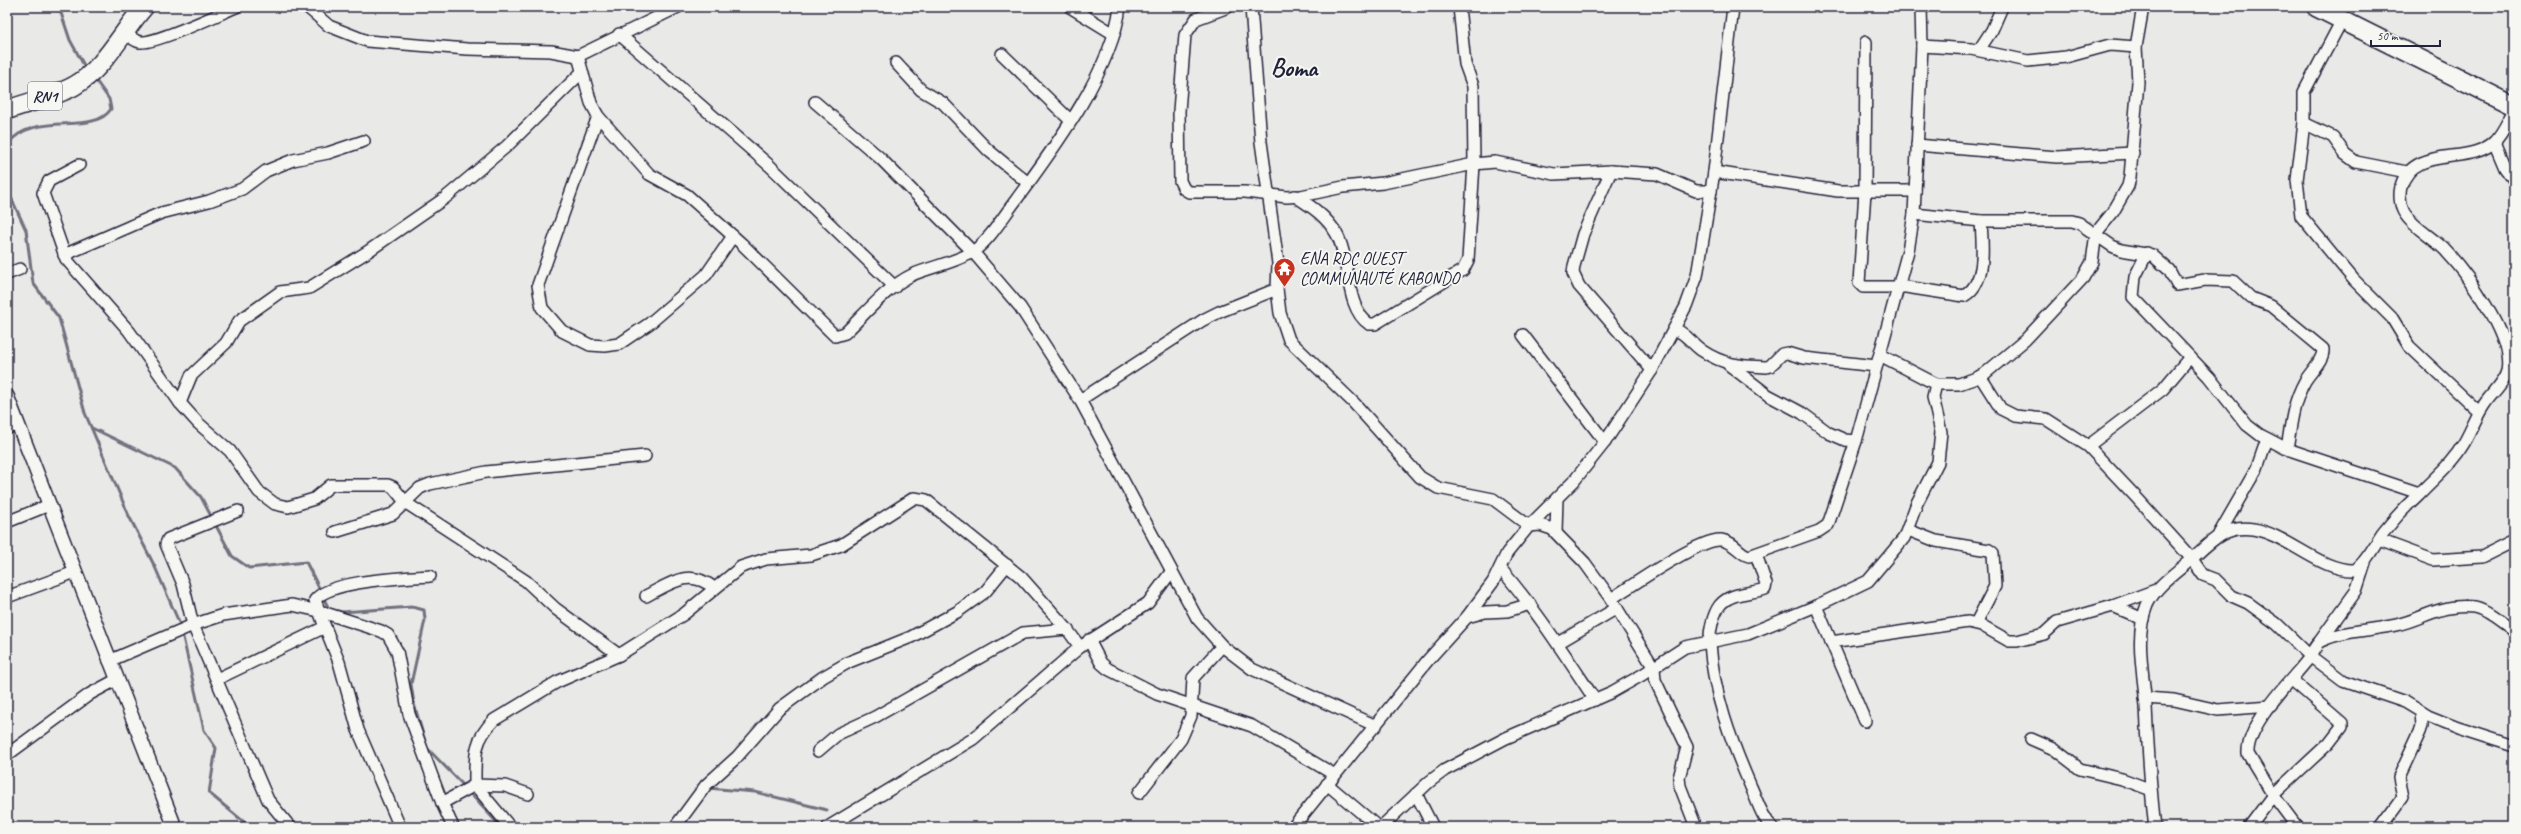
<svg xmlns="http://www.w3.org/2000/svg" width="2521" height="834" viewBox="0 0 2521 834" font-family="Caveat,sans-serif">
  <style>
    .lines { fill: none; stroke-linecap: round; stroke-linejoin: round }
    .stream { stroke: #71717f; stroke-width: 3 }
    .minor-casing { stroke: #22223b; stroke-width: 14 }
    .tertiary-casing { stroke: #22223b; stroke-width: 16 }
    .trunk-casing { stroke: #22223b; stroke-width: 21 }
    .minor { stroke: #f6f6f2; stroke-width: 11 }
    .tertiary { stroke: #f6f6f2; stroke-width: 13 }
    .trunk { stroke: #f6f6f2; stroke-width: 18 }
    .labels { text-anchor: middle; stroke-width: 4; stroke-linejoin: round; paint-order: stroke }
    .shield { fill: #f6f6f2; stroke: #626272; stroke-width: 1 }
    .shield-label { font-size: 16px; font-weight: bold; fill: #22223b }
    .poi-label { font-size: 17px; fill: #22223b; stroke: #f6f6f2; text-anchor: start }
    .town-label { font-size: 25px; font-weight: bold; fill: #22223b; stroke: #f6f6f2 }
  </style>
  <rect width="100%" height="100%" fill="#e9e9e7"/>
  <filter id="ink" filterUnits="userSpaceOnUse"><feTurbulence type="fractalNoise" baseFrequency=".025" numOctaves="2"/><feDisplacementMap in="SourceGraphic" scale="8" xChannelSelector="R" yChannelSelector="G"/><feConvolveMatrix kernelMatrix="1 2 1 2 8 2 1 2 1" color-interpolation-filters="sRGB"/></filter>
  <g filter="url(#ink)">
    <g class="lines">
      <!-- stream -->
      <g class="stream">
        <polyline points="59,7 70,40 86,69"/>
        <path d="M7,145C33,109 93,137 111,109L109,99L94,78"/>
        <polyline points="7,189 26,230 33,283 59,318 85,413 129,516 155,567 181,627"/>
        <polyline points="92,428 175,468 201,497 232,556 249,568 306,562 321,592"/>
        <polyline points="323,597 329,609 342,612 412,607 424,610 425,620 411,684 414,704 427,748 465,787"/>
        <polyline points="182,633 204,730 216,748 209,793 250,827"/>
        <polyline points="707,788 755,792 827,810"/>
        <polyline points="468,791 501,827"/>
      </g>
      <defs>
        <g id="minor">
          <polyline points="307,7 329,26 367,41 467,49 551,51 578,56 678,7"/>
          <polyline points="1070,7 1114,34"/>
          <polyline points="1228,7 1196,19 1185,35 1179,111 1180,181 1184,189 1189,192 1245,192 1287,197 1301,196 1343,187 1383,183 1474,164 1495,162 1554,174 1611,171 1657,174 1696,191 1711,191"/>
          <polyline points="1251,7 1261,142 1278,263 1277,289"/>
          <polyline points="2342,20 2304,92 2304,123 2297,180 2301,216 2354,280 2392,318 2409,346 2479,412"/>
          <path d="M125,32C129,36 134,41 140,42C155,44 219,14 236,7"/>
          <polyline points="619,34 770,166 895,287"/>
          <path d="M1866,42L1865,191L1859,283L1863,287H1906L1964,296C1988,282 1982,244 1981,221"/>
          <polyline points="1922,46 1971,49 2028,61 2066,57 2110,45 2136,47"/>
          <polyline points="1979,50 1992,30 2002,7"/>
          <polyline points="1002,54 1070,120"/>
          <path d="M578,56L591,103L598,116L649,174L687,195L742,244L835,336L845,333C865,314 887,287 912,275C930,267 958,262 974,251C991,238 1003,217 1016,200C1054,148 1112,71 1120,7"/>
          <polyline points="896,63 921,90 943,103 988,150 1028,183"/>
          <polyline points="815,102 880,158 973,252 1020,307 1080,400 1197,618 1222,646 1252,669 1376,726"/>
          <polyline points="598,116 538,285 542,308 562,331 590,345 605,346 619,344 650,323 706,275 733,236"/>
          <polyline points="2304,123 2333,137 2345,154 2356,162 2407,172"/>
          <polyline points="2494,142 2505,168 2514,180"/>
          <polyline points="1917,145 2057,157 2133,153"/>
          <polyline points="79,165 49,181 43,193 66,259 129,331 180,403 198,423 230,451 259,492 275,504 288,507 314,499 331,485 388,485 393,487 406,503 526,581 556,609 619,655 684,614 741,567 766,559 811,555 841,545 914,498 926,500 1021,577 1067,629"/>
          <polyline points="1611,171 1583,234 1574,266 1573,273 1579,286 1652,370"/>
          <polyline points="1714,172 1838,191 1915,191"/>
          <path d="M1295,196C1312,207 1326,216 1336,233C1351,258 1344,307 1369,324H1375L1463,270L1468,260L1474,164L1473,86L1465,64L1459,7"/>
          <path d="M1914,214L1981,221H2072L2079,223L2112,246L2121,250L2152,255L2169,270L2177,285L2205,280L2233,281L2251,298L2271,306L2323,349C2324,360 2311,371 2305,381C2293,402 2291,424 2287,449"/>
          <polyline points="2147,253 2135,277 2133,297 2209,377 2247,425 2260,435 2287,449 2419,493"/>
          <polyline points="64,255 161,213 209,201 242,189 266,171 293,160 328,153 364,141"/>
          <polyline points="7,274 20,269"/>
          <path d="M1675,329C1689,336 1690,342 1701,350C1723,365 1740,366 1766,367L1770,366L1782,354L1787,353L1804,358L1876,366"/>
          <polyline points="1523,335 1605,442"/>
          <polyline points="1880,355 1936,384 1959,384 1982,376 2025,340 2083,278 2092,262 2096,233 2113,212 2128,186 2130,177 2138,82 2136,47 2143,7"/>
          <polyline points="1729,365 1768,395 1802,413 1829,433 1845,440 1856,441"/>
          <polyline points="1980,376 2001,409 2015,416 2046,419 2088,446 2136,497 2192,559 2203,575 2216,580 2232,596 2248,603 2277,624 2310,656 2343,681 2405,702 2428,716 2458,728 2514,746"/>
          <polyline points="1080,400 1203,320 1219,312 1277,289 1280,313 1289,340 1354,403 1420,477 1438,488 1493,499 1529,526 1574,481 1605,442 1652,370 1686,306 1697,276 1714,172 1733,7"/>
          <polyline points="180,403 191,376 226,343 239,321 280,292 309,288 367,252 445,198 507,146 582,72"/>
          <polyline points="7,428 18,424"/>
          <polyline points="2088,446 2163,389 2190,357"/>
          <polyline points="238,511 168,539 166,544 183,584 193,625 268,800 290,827"/>
          <polyline points="7,522 49,505"/>
          <polyline points="1908,530 1936,541 1989,550 1993,553 1995,586 1976,623"/>
          <polyline points="335,532 393,514 420,488 430,484 486,472 645,456"/>
          <polyline points="1556,532 1557,498"/>
          <polyline points="2219,534 2257,468 2267,439"/>
          <polyline points="2379,540 2433,560 2482,557 2514,541"/>
          <path d="M1756,554L1766,584L1765,589C1751,594 1731,592 1720,605C1713,614 1709,632 1710,643C1713,693 1731,741 1751,787C1757,800 1761,816 1772,827"/>
          <path d="M1500,568C1536,609 1565,655 1595,700"/>
          <path d="M646,596C671,583 689,568 714,588"/>
          <polyline points="7,597 75,572"/>
          <path d="M1611,599C1631,586 1700,538 1721,540C1735,542 1739,554 1749,556L1819,531L1828,525L1856,441L1908,251L1914,214L1922,46L1921,7"/>
          <polyline points="1816,606 1865,721"/>
          <polyline points="2113,606 2143,619"/>
          <polyline points="1467,617 1485,612 1507,611 1530,604"/>
          <polyline points="325,627 339,662 358,730 400,827"/>
          <polyline points="1089,640 1101,663 1108,669 1157,694 1252,726 1335,775"/>
          <polyline points="2320,641 2356,591 2365,563"/>
          <polyline points="1831,642 1968,622 1981,625 2009,641 2017,641 2044,634 2057,622 2113,606 2156,590"/>
          <polyline points="1558,643 1617,608"/>
          <polyline points="109,661 193,625 223,615 292,605 319,611 381,631 388,635 397,651 409,714 442,803 453,827"/>
          <path d="M217,679L325,627L315,600C330,580 404,578 430,576"/>
          <polyline points="2145,698 2174,700 2218,710 2271,706"/>
          <polyline points="2031,739 2054,749 2080,769 2122,779 2149,789"/>
          <polyline points="818,751 838,734 875,717 1023,633 1067,629 1080,647"/>
          <polyline points="7,755 90,694 116,680"/>
          <polyline points="1327,784 1378,827"/>
          <polyline points="475,785 510,827"/>
          <polyline points="475,785 505,786 528,794"/>
          <polyline points="1139,793 1181,739 1191,716 1193,678 1222,646"/>
          <polyline points="1416,794 1433,827"/>
          <path d="M442,803L475,785C475,757 473,741 494,720L557,682L619,655"/>
          <polyline points="675,827 706,785 737,757 779,709 823,677 849,662 911,637 957,612 985,592 1007,565"/>
          <polyline points="828,827 973,739 1080,647 1148,603 1171,572"/>
          <polyline points="1293,827 1428,660 1467,617 1493,582 1507,553 1529,526 1540,525 1552,529 1585,563 1611,599 1654,668 1655,680 1687,747 1679,778 1680,786 1696,827"/>
          <polyline points="1381,827 1429,782 1445,770 1506,738 1612,692 1642,675 1685,647 1748,634 1816,606 1868,581 1904,538 1917,503 1938,462 1941,432 1933,397 1936,384"/>
          <path d="M2155,827C2150,787 2148,747 2146,707C2144,675 2134,636 2147,605C2157,584 2179,571 2195,556C2212,540 2227,525 2253,529C2287,534 2321,572 2355,570C2368,560 2374,546 2383,533C2394,519 2406,506 2419,494C2435,477 2452,464 2464,443C2472,429 2477,414 2486,402C2493,392 2504,383 2507,371C2514,338 2466,272 2444,249C2432,237 2414,228 2405,214C2400,207 2399,194 2401,187C2413,144 2468,166 2494,142C2503,134 2508,120 2514,110"/>
          <polyline points="2249,827 2273,795 2329,743 2342,726 2342,723 2292,680"/>
          <path d="M2297,827L2273,795L2248,754C2246,725 2292,680 2309,658C2312,653 2316,643 2321,641C2340,631 2374,630 2396,625C2425,619 2439,603 2475,607C2488,609 2502,623 2514,630"/>
          <polyline points="2381,827 2403,797 2399,777 2420,732 2422,726 2421,712"/>
        </g>
        <polyline id="tertiary" points="7,396 175,827"/>
        <g id="trunk">
          <polyline points="2316,7 2514,106"/>
          <path d="M7,110C29,102 54,97 74,86C104,69 122,32 144,7"/>
        </g>
      </defs>
      <!-- minor casing -->
      <use href="#minor" class="minor-casing"/>
      <!-- tertiary casing -->
      <use href="#tertiary" class="tertiary-casing"/>
      <!-- trunk casing -->
      <use href="#trunk" class="trunk-casing"/>
      <!-- minor -->
      <use href="#minor" class="minor"/>
      <!-- tertiary -->
      <use href="#tertiary" class="tertiary"/>
      <!-- trunk -->
      <use href="#trunk" class="trunk"/>
    </g>
  </g>
  <!-- icons -->
  <defs>
    <symbol id="temple-pin" viewBox="-11 -11 22 30"><path d="M0 17L-7.5 6A9.5 9.5 0 1 1 7.5 6Z" fill="#c8321e" stroke="#f6f6f2"/><path d="M0-6L5-2H3V0L6.5 2.5H4V6H1.5V3h-3V6H-4V2.5H-6.5L-3 0V-2H-5Z" fill="#fff"/></symbol>
  </defs>
  <g fill-rule="evenodd">
    <use href="#temple-pin" x="1272" y="256" width="25" height="34"/>
  </g>
  <g class="labels">
    <!-- shield labels -->
    <rect class="shield" x="28" y="82" width="34" height="28" rx="3"/>
    <g class="shield-label">
      <text x="45" y="102">RN1</text>
    </g>
    <!-- poi labels -->
    <g class="poi-label">
      <text x="1300" y="264">ENA RDC OUEST<tspan x="1300" dy="20">COMMUNAUTÉ KABONDO</tspan></text>
    </g>
    <!-- town labels -->
    <g class="town-label">
      <text x="1294" y="76">Boma</text>
    </g>
  </g>
  <!-- margin -->
  <rect width="2521" height="834" fill="none" stroke="#f6f6f2" stroke-width="24"/>
  <rect x="12" y="12" width="2497" height="810" fill="none" stroke="#22223b" stroke-width="1.5" filter="url(#ink)"/>
  <!-- scale -->
  <path d="M2371 40v6h69v-6" fill="none" stroke="#22223b" stroke-width="2"/>
  <text x="2377" y="40" font-size="12" fill="#22223b" stroke="#f6f6f2" stroke-width="3" paint-order="stroke">50 m</text>
</svg>
